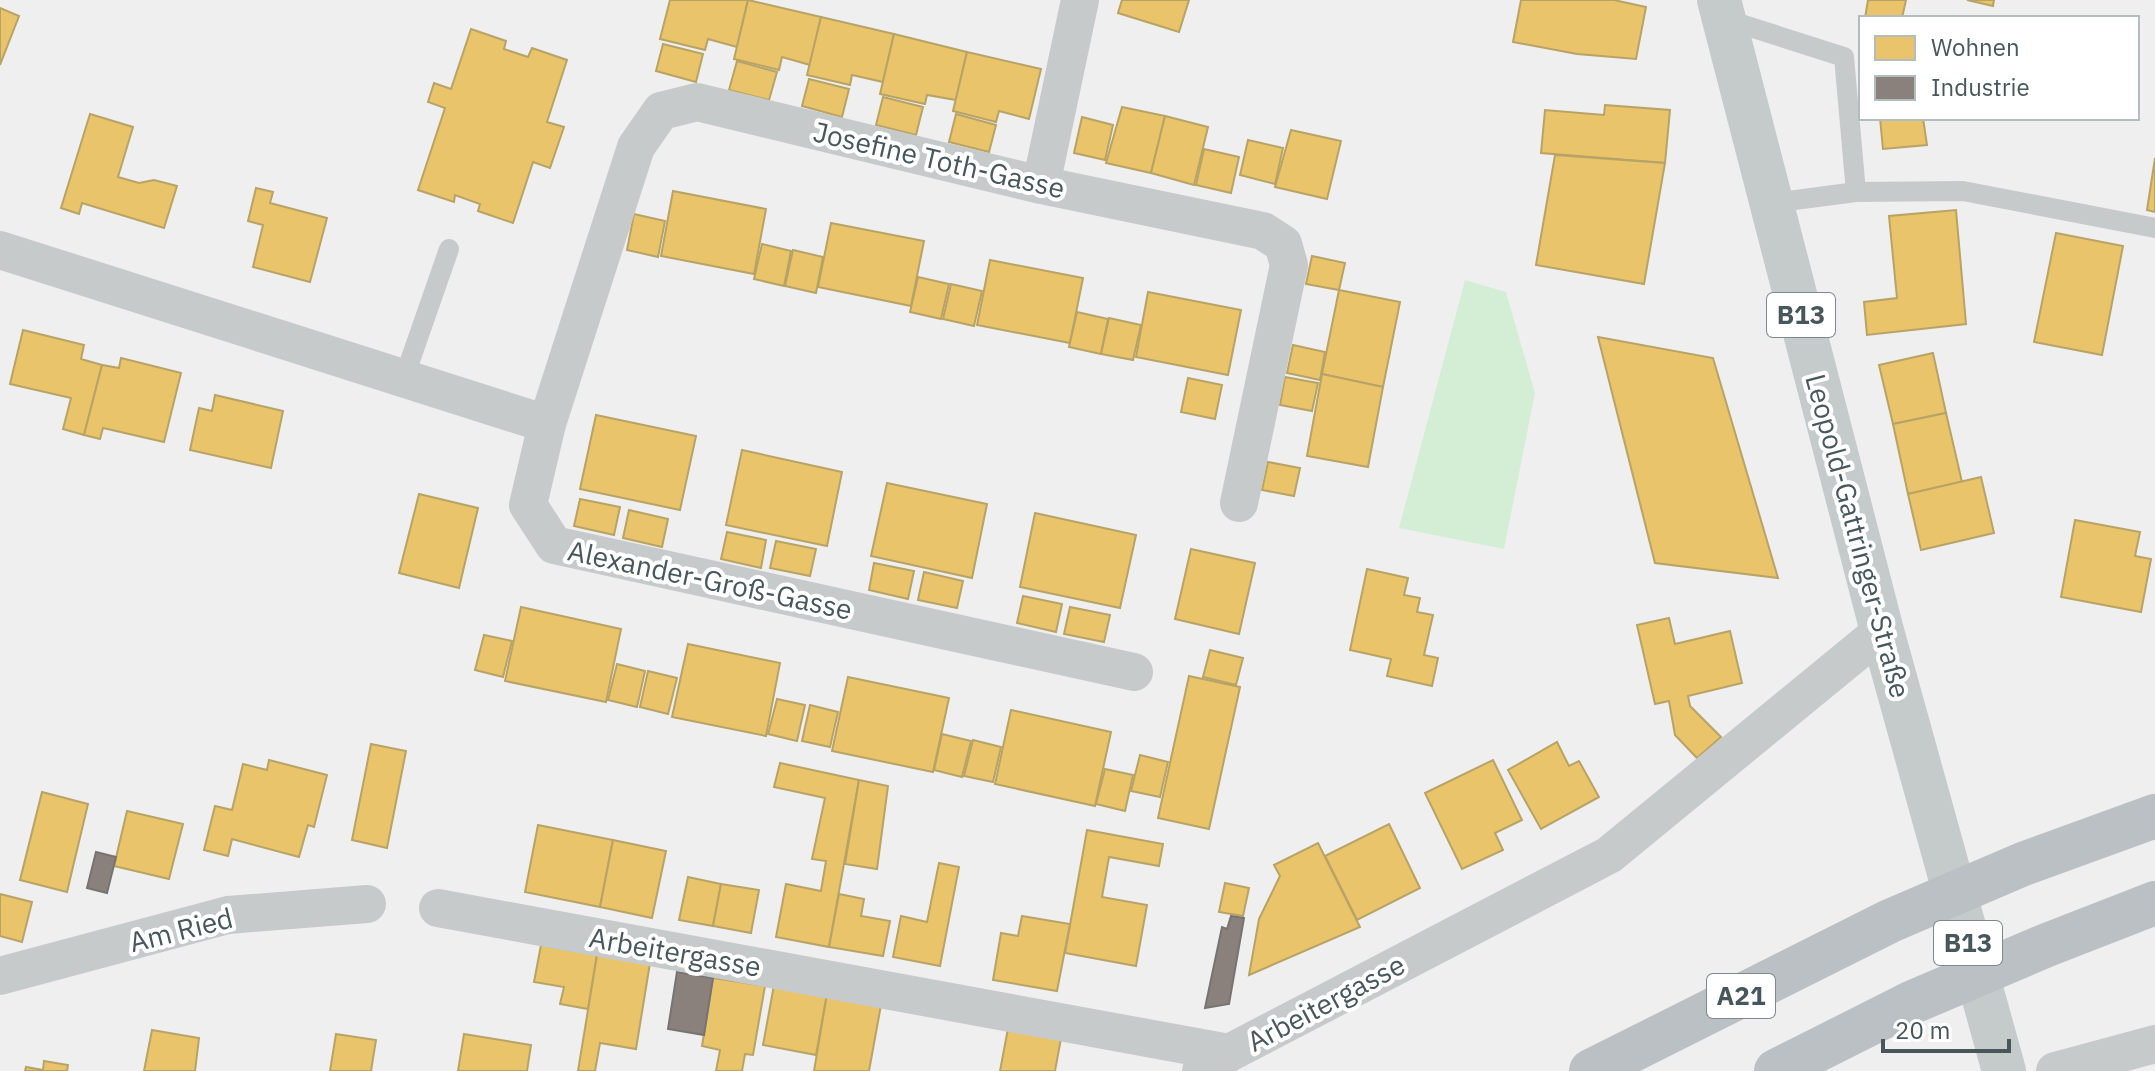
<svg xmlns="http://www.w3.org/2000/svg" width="2155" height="1071" viewBox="0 0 2155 1071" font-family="'IBM Plex Sans',sans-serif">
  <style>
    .green { fill: #d4eed6 }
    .homes { fill: #e9c46a; stroke: #b8a366; stroke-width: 2 }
    .industry { fill: #8a817c; stroke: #767472; stroke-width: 2 }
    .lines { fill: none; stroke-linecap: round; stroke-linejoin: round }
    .service { stroke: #c7cacb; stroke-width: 20 }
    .minor { stroke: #c7cacb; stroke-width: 38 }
    .primary { stroke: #c5caca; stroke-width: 44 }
    .motorway { stroke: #bac0c3; stroke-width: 44 }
    .labels { text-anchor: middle; stroke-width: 8; stroke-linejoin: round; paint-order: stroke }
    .shield { fill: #fff; stroke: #7e898c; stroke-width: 2 }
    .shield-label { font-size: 26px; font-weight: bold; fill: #47575b }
    .street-label { font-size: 28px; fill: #47575b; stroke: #fff }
  </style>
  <rect width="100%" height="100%" fill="#f0efef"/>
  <!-- green -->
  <polygon class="green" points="1465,280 1506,292 1535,393 1504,549 1399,528"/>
  <!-- homes -->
  <g class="homes">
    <polygon points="670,0 748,0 737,47 708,39 705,50 660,39"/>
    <polygon points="748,0 821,17 810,65 782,57 779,70 734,59"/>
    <polygon points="1122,0 1189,0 1179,32 1118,13"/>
    <polygon points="1521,0 1614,0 1646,7 1636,59 1577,54 1513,42"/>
    <polygon points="1868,0 1906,0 1902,18 1865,18"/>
    <polygon points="1967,0 1994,0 1993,6"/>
    <polygon points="0,8 19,16 0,65"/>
    <polygon points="821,17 894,34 883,82 852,75 850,85 807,75"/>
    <polygon points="471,29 506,41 504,49 528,57 532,48 567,60 547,122 564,127 550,168 533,162 513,223 478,211 480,204 455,195 454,202 418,190 445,108 428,102 434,83 451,89"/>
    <polygon points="894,34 967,52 956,100 927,95 925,104 880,94"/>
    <polygon points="663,44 703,54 696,82 656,71"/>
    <polygon points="967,52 1041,69 1029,119 999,111 996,122 953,111"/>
    <polygon points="737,61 777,72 769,100 729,90"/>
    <polygon points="809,79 849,89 842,117 802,106"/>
    <polygon points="883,97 923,107 916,135 876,125"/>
    <polygon points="1605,105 1670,110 1665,163 1541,153 1545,110 1604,115"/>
    <polygon points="1122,107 1165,116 1151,173 1106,163"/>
    <polygon points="90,114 133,127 118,177 139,183 154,180 177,186 164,228 82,203 79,214 61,208"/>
    <polygon points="956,114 996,125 989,152 949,142"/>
    <polygon points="1165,116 1208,127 1194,185 1151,173"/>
    <polygon points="1082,117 1113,125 1105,160 1074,153"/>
    <polygon points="1880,118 1923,118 1927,145 1883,149"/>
    <polygon points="1291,130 1341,141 1327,199 1275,187"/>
    <polygon points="1248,140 1283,148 1275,184 1240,175"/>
    <polygon points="1204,149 1239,157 1231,193 1196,185"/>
    <polygon points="1555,155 1665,163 1644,284 1536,265"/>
    <polygon points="2155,158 2155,212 2147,210"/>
    <polygon points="256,188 273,192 270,203 327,218 310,282 253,267 263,225 248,221"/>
    <polygon points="673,191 766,209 754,274 661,256"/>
    <polygon points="1956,210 1966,324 1867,335 1864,302 1897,298 1889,216"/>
    <polygon points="634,214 665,221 658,257 627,250"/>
    <polygon points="831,223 924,241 911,306 818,287"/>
    <polygon points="2056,233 2123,246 2102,355 2034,342"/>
    <polygon points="762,244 791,251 784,286 754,279"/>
    <polygon points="793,250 823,257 816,293 785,286"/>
    <polygon points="1312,256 1345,263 1339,290 1306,284"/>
    <polygon points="990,260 1083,278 1070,343 977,325"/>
    <polygon points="918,277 949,284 941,319 910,312"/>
    <polygon points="951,284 982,291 974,326 943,319"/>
    <polygon points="1339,290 1400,302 1383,387 1322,374"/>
    <polygon points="1148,292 1241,310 1228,375 1136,357"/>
    <polygon points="1077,312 1108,319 1101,354 1069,347"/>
    <polygon points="1109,318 1141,325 1133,360 1101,354"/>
    <polygon points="23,330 84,345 81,359 102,365 84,435 63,429 71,398 10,384"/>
    <polygon points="1598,337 1713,358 1778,578 1655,563"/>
    <polygon points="1293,345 1325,352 1320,380 1287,373"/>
    <polygon points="1933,353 1946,413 1893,424 1879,365"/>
    <polygon points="121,358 181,373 164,442 103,428 100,439 84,435 102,365 119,368"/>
    <polygon points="1322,374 1383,387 1368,467 1307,456"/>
    <polygon points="1285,377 1318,383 1312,411 1280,405"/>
    <polygon points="1188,378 1222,385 1215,419 1181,412"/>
    <polygon points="215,395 283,411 271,468 190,450 199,408 212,411"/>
    <polygon points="1946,413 1962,482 1908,494 1893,424"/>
    <polygon points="596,415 696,436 680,510 580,489"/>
    <polygon points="742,450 842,472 827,546 726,525"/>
    <polygon points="1268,462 1300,468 1294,496 1262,490"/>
    <polygon points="1981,477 1994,533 1921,550 1908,494"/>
    <polygon points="887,483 987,504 972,578 871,556"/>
    <polygon points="419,494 478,508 459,588 399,573"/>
    <polygon points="580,499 620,507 614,535 574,526"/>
    <polygon points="629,510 668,519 662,547 623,538"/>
    <polygon points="1035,513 1136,535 1120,608 1020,587"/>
    <polygon points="2075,520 2140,532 2135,556 2151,559 2141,612 2061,597"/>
    <polygon points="727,532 766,540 761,568 721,559"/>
    <polygon points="776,541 816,549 810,576 770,568"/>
    <polygon points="1191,549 1255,563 1239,634 1175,619"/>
    <polygon points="874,563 914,571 908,599 869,590"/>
    <polygon points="1367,569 1408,578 1404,595 1420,598 1417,612 1433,615 1424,655 1438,658 1432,686 1387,676 1391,659 1350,650"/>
    <polygon points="924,572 963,581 957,608 918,600"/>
    <polygon points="1023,596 1062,604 1056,632 1017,623"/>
    <polygon points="521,607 621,629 606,702 505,681"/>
    <polygon points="1070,607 1110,615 1104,642 1064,634"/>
    <polygon points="1669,618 1675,644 1730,631 1742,683 1688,696 1690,706 1721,737 1697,758 1675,735 1669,701 1655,704 1637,625"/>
    <polygon points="484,635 512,641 503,677 475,670"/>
    <polygon points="688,644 780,663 766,736 672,717"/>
    <polygon points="1210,650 1243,658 1236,685 1203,677"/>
    <polygon points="617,664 645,671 637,707 608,700"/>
    <polygon points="648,671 677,678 668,714 640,707"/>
    <polygon points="1189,676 1240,687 1209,829 1158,818"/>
    <polygon points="848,677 949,698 933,772 832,751"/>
    <polygon points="777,699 805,705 797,741 768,734"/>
    <polygon points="810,705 838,712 830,747 802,741"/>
    <polygon points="1011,710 1111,732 1095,806 995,784"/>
    <polygon points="942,734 971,741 962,777 934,770"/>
    <polygon points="973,740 1001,747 993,782 964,776"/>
    <polygon points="1557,742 1569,766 1579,761 1599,797 1541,829 1508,770"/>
    <polygon points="371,744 406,751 387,848 352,840"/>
    <polygon points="1140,755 1168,762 1160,797 1131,791"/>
    <polygon points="269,760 327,775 314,827 308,825 299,857 232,839 228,856 204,850 215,806 232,810 243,764 267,770"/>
    <polygon points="1493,760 1522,820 1495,833 1503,850 1462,869 1425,793"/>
    <polygon points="780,763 859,780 829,947 776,937 786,884 821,891 826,861 812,859 825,798 774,787"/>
    <polygon points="1105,769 1133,775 1125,811 1096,804"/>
    <polygon points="859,780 888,786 877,869 845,864"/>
    <polygon points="42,792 88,804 67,892 20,880"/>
    <polygon points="127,811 183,824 169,879 114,866"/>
    <polygon points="1389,824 1420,888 1357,920 1325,856"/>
    <polygon points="538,825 613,840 600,907 525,892"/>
    <polygon points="1087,830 1163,844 1159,866 1109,857 1102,897 1147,905 1136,966 1065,953"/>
    <polygon points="613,840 666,851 652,918 600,907"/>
    <polygon points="1318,843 1360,927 1249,975 1259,919 1280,876 1274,865"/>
    <polygon points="939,863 959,867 940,966 893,957 901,916 927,922"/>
    <polygon points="688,877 721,884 713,926 679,920"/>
    <polygon points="1225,883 1249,888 1243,916 1219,912"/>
    <polygon points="721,884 759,890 751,933 713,926"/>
    <polygon points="0,894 32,902 22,942 0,936"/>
    <polygon points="839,894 864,899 861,916 890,921 883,956 829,947"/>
    <polygon points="1022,916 1070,924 1057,991 993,980 1001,933 1018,936"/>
    <polygon points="541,945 597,955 588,1009 560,1004 564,987 534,982"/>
    <polygon points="597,955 650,963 636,1049 600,1043 595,1071 578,1071"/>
    <polygon points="713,978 765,986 753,1055 745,1054 742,1071 716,1071 720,1050 702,1046"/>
    <polygon points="774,985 827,994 816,1055 763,1045"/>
    <polygon points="827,994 881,1005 869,1071 814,1071"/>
    <polygon points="1009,1023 1062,1033 1055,1071 1000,1071"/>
    <polygon points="152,1030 199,1038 195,1071 144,1071"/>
    <polygon points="336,1034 376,1040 371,1071 330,1071"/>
    <polygon points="464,1034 531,1045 527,1071 458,1071"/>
    <polygon points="44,1061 68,1065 67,1071 25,1071 26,1067 43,1070"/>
  </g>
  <!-- industry -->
  <g class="industry">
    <polygon points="96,852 116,857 107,893 87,888"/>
    <polygon points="1231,916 1244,918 1229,1004 1205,1008 1222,927 1227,929"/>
    <polygon points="677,972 713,978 704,1035 668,1029"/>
  </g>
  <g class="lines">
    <!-- service -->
    <g class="service">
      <polyline points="1725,19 1844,57 1856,192"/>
      <polyline points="1772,203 1856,192 1963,191 2155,228"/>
      <polyline points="404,378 449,249"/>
    </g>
    <!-- minor -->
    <g class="minor">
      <polyline points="1041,185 1080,0"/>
      <polyline points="0,250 547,424"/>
      <polyline points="1134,672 554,545 528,505 547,424 636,147 661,111 697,102 1041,185 1263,231 1283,244 1289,265 1239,503"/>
      <polyline points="438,908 1229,1053"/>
      <polyline points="0,976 228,915 367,904"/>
      <polyline points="1201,1071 1229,1053 1609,855 1882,631"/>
      <polyline points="2055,1071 2155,1044"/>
    </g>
    <!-- primary -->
    <polyline class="primary" points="1719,0 1882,631 2004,1071"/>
    <!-- motorway -->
    <g class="motorway">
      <polyline points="1591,1071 1890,921 2023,864 2155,816"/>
      <polyline points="1776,1071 1913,1002 2047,945 2155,903"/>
    </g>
  </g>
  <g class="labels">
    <!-- shield labels -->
    <g class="shield">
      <rect x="1767" y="293" width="68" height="44" rx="6"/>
      <rect x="1934" y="921" width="68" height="44" rx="6"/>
      <rect x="1707" y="974" width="68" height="44" rx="6"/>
    </g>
    <g class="shield-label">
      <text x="1801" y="324">B13</text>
      <text x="1968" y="952">B13</text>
      <text x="1741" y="1005">A21</text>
    </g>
    <!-- street labels -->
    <g class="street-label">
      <text transform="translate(939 160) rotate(13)" y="10">Josefine Toth-Gasse</text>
      <text transform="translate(1858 536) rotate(75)" y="10">Leopold-Gattringer-Straße</text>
      <text transform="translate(710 580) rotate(12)" y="10">Alexander-Groß-Gasse</text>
      <text transform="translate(181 930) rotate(-14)" y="10">Am Ried</text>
      <text transform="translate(675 952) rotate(10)" y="10">Arbeitergasse</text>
      <text transform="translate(1326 1003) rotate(-28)" y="10">Arbeitergasse</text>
    </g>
  </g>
  <!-- legend -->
  <rect x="1859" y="16" width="280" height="104" fill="#ffffff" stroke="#b5bcbd" stroke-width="2"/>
  <rect x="1875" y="36" width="40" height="24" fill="#e9c46a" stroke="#b5bcbd" stroke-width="2"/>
  <text x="1931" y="56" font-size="24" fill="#47575b">Wohnen</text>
  <rect x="1875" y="76" width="40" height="24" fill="#8a817c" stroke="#b5bcbd" stroke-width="2"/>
  <text x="1931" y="96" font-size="24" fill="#47575b">Industrie</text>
  <!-- scale -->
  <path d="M1883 1039v12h126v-12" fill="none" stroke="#47575b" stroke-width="4"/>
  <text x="1895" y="1039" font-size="24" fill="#47575b" stroke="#ffffff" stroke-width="6" paint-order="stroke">20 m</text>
</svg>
